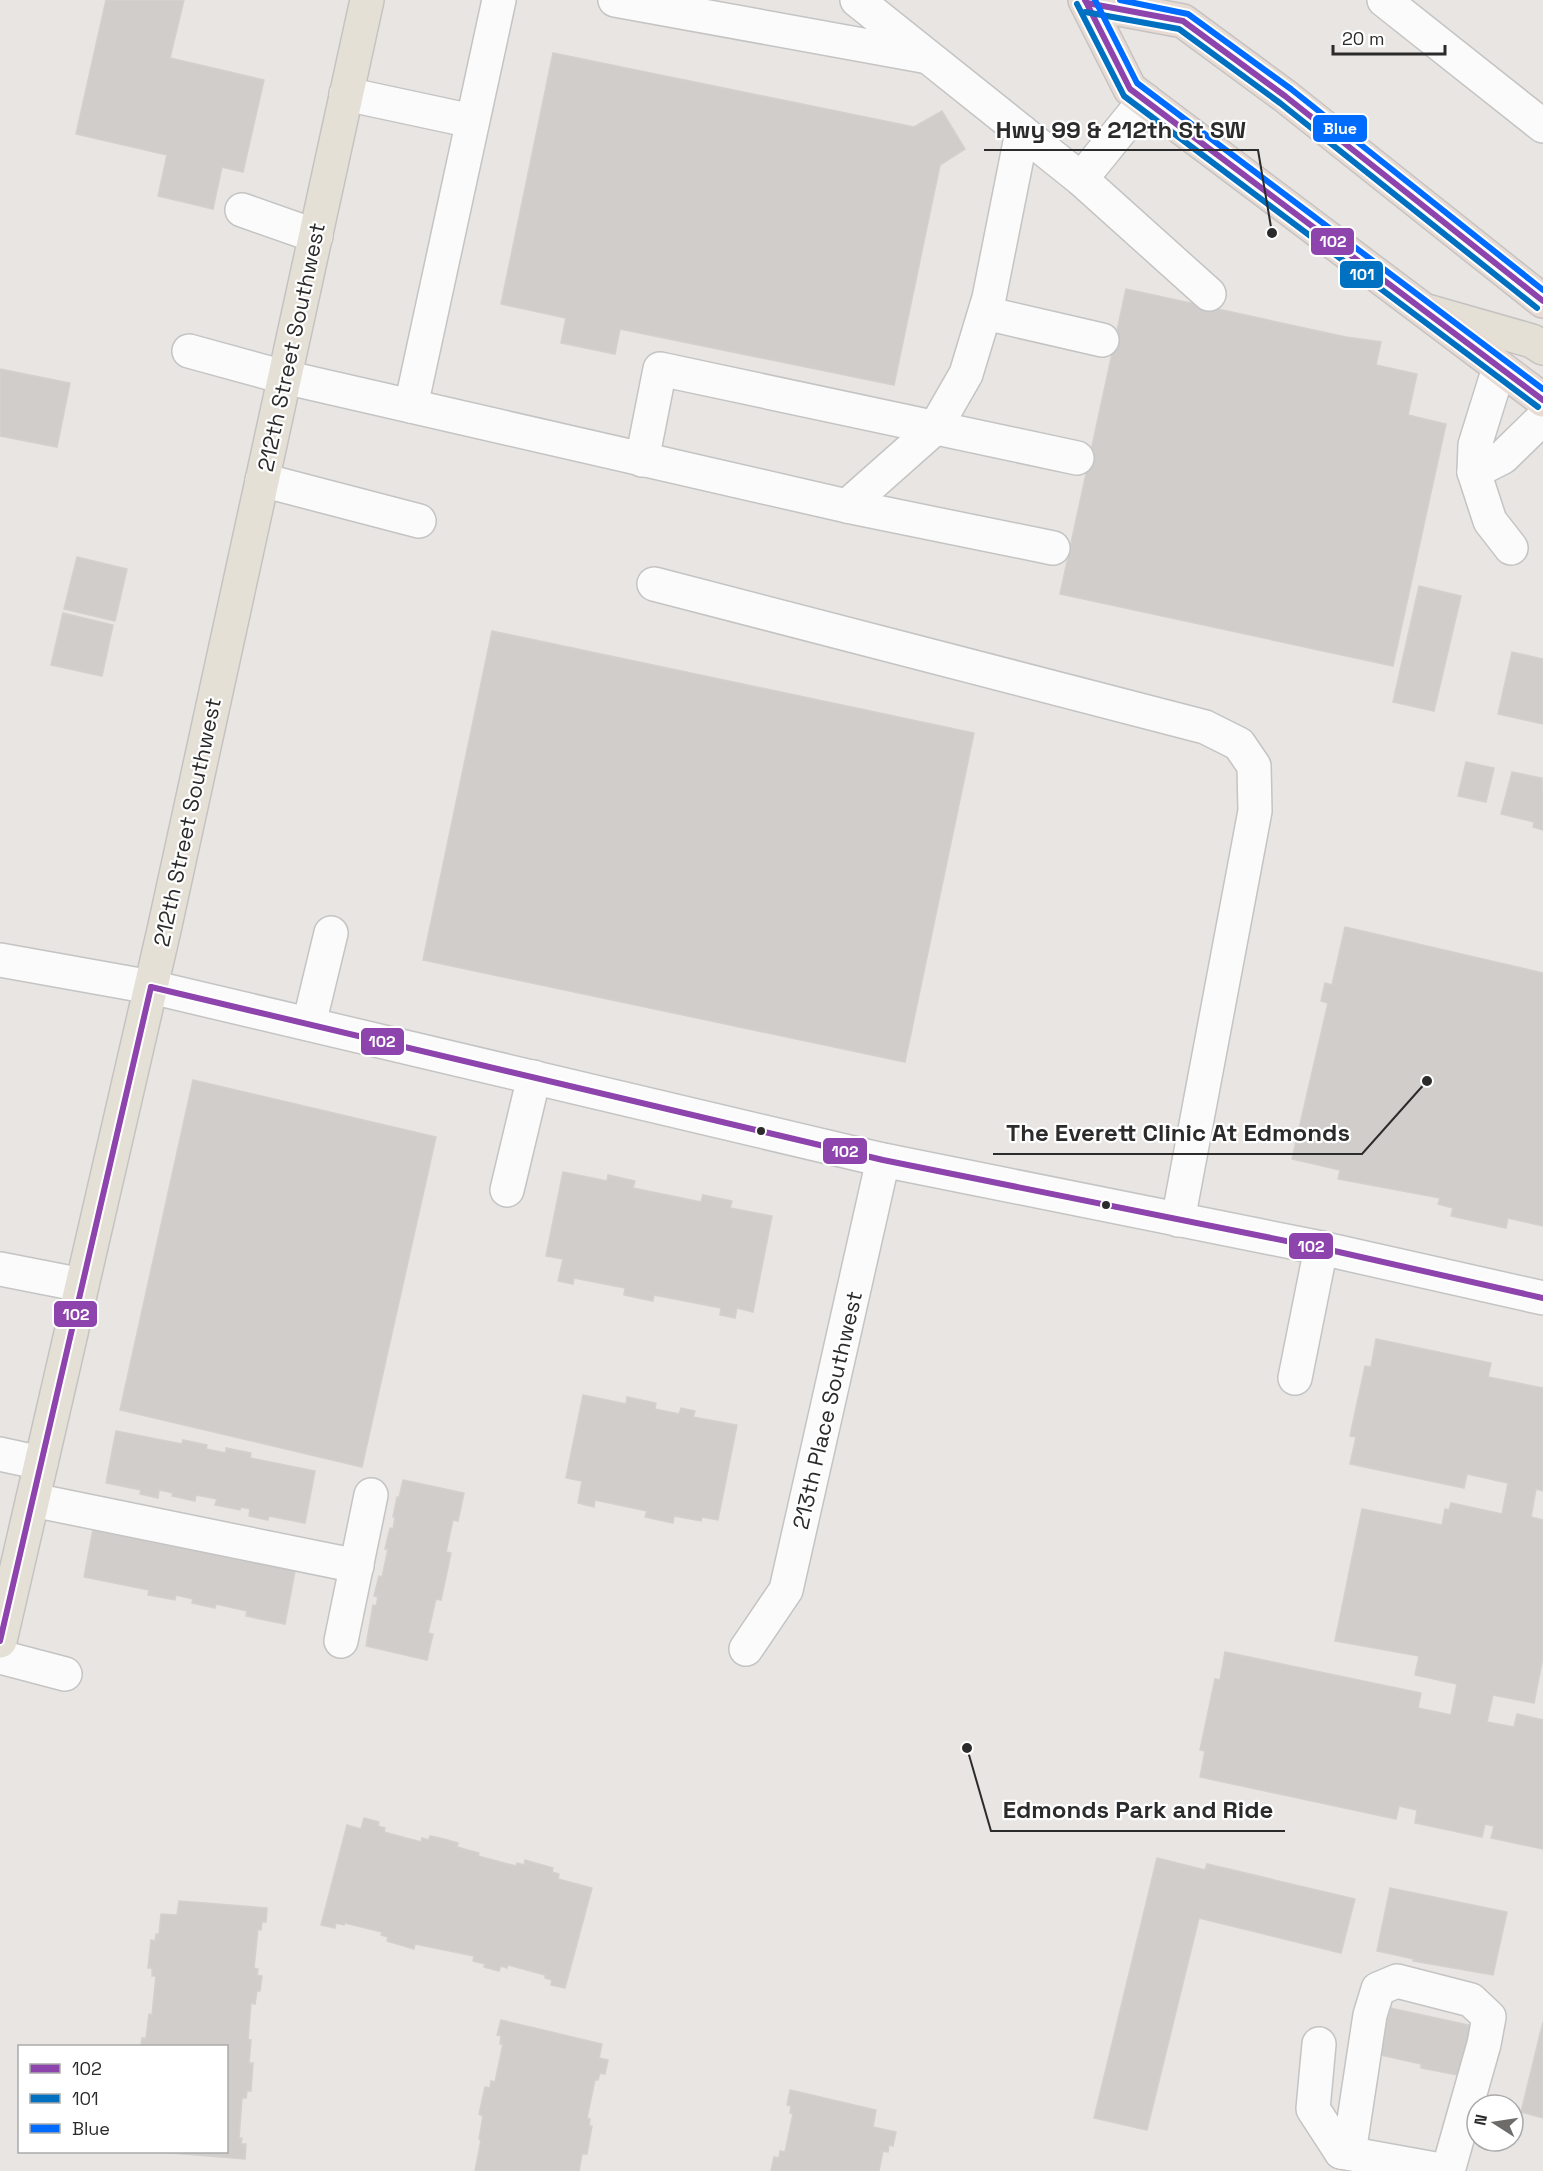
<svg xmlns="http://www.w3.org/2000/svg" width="1543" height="2171" viewBox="0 0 1543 2171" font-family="'Space Grotesk',sans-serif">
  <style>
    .building { fill: #d0cdcb; stroke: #d3d1ce; stroke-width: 1.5 }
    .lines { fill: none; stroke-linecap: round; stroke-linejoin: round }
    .minor-casing { stroke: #c4c4c4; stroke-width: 36 }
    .major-casing { stroke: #c5c3c2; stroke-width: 36 }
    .highway-casing { stroke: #c5c3c2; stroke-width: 36 }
    .minor { stroke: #fcfbfb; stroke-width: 33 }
    .major { stroke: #e5e0d5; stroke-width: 33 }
    .highway { stroke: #e8dbd4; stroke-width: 33 }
    .bus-1-casing { stroke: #fff; stroke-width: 10 }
    .bus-2-casing { stroke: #fff; stroke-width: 10 }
    .bus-3-casing { stroke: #fff; stroke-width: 10 }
    .bus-1 { stroke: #8e44ad; stroke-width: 6 }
    .bus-2 { stroke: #0070c0; stroke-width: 6 }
    .bus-3 { stroke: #006cff; stroke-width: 6 }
    .bus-dot { fill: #2b2b2b; stroke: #fff; stroke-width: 2 }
    .labels { text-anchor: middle; stroke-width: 4.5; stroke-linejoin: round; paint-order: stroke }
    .street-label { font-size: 22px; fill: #2b2b2b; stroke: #fff }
    .leader { fill: none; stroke: #2b2b2b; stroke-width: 2 }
    .callout-dot { fill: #2b2b2b; stroke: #fff; stroke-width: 2 }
    .callout-label { font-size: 24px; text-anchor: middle; font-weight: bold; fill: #2b2b2b; stroke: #fff; stroke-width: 4.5; stroke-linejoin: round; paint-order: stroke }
    .line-badge { stroke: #fff; stroke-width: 2 }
    .badge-label { font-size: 16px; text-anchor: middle; font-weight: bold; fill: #fff }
  </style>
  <rect width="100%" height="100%" fill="#e8e5e2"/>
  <!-- building -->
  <g class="building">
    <polygon points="106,0 184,0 170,58 264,80 243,172 222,167 213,209 158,196 167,155 76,134"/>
    <polygon points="553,53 914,127 942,111 965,149 940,165 894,385 620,329 615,354 561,343 566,318 501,304"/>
    <polygon points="1126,289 1346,337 1381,342 1376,365 1417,374 1408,415 1446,424 1393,666 1060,594"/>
    <polygon points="0,369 70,383 57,447 0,436"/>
    <polygon points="77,557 127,569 115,621 64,609"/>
    <polygon points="1419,586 1461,596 1434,711 1393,702"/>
    <polygon points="63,613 113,625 102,676 51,665"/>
    <polygon points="492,631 974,733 905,1062 423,960"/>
    <polygon points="1512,652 1543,659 1543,724 1498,714"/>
    <polygon points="1466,762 1494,768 1486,802 1458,796"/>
    <polygon points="1512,772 1542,778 1543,830 1533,827 1534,822 1501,814"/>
    <polygon points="1345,927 1543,973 1543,1226 1508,1218 1506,1228 1451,1216 1453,1208 1438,1204 1440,1198 1338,1179 1340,1170 1292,1159 1328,1003 1321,1001 1325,983 1332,985"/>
    <polygon points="193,1080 436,1137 362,1467 120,1410"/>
    <polygon points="563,1172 607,1181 608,1175 635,1181 633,1188 701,1202 703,1195 732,1201 730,1208 772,1216 753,1312 737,1308 735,1318 720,1315 721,1308 654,1295 653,1301 624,1295 625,1288 574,1278 573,1284 558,1281 563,1259 546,1256"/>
    <polygon points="1376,1339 1491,1363 1488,1377 1543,1388 1543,1491 1536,1489 1531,1517 1543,1520 1543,1657 1534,1703 1493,1695 1487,1722 1514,1727 1517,1714 1543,1720 1543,1849 1491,1838 1494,1826 1485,1824 1482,1837 1415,1823 1417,1810 1399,1806 1396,1819 1200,1777 1205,1751 1200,1750 1215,1679 1220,1680 1225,1652 1421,1693 1418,1708 1451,1715 1457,1684 1415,1675 1419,1656 1335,1641 1362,1509 1442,1525 1445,1509 1449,1510 1451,1503 1502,1514 1508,1483 1467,1474 1464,1488 1350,1464 1356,1437 1350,1436 1365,1366 1371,1367"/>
    <polygon points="583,1395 626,1404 627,1397 656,1403 655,1409 679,1414 681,1408 695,1411 693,1417 737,1425 718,1520 702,1517 701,1521 674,1516 673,1523 645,1517 647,1511 595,1500 594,1507 578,1503 582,1481 566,1478"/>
    <polygon points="116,1431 182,1444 183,1440 207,1445 206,1449 226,1453 226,1448 251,1453 250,1458 315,1471 305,1523 269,1516 268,1520 249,1516 250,1509 241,1507 240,1510 215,1505 217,1499 196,1495 195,1501 172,1496 173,1493 159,1490 158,1498 140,1494 141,1490 106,1483"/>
    <polygon points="403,1480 464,1493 458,1521 453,1520 446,1552 451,1553 441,1600 436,1599 428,1633 433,1634 427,1660 366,1646 373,1605 376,1606 378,1597 374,1596 379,1576 382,1577 388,1549 385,1549 390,1528 393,1529 395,1517 393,1517 397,1497 399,1498"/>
    <polygon points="94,1524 296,1566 285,1624 246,1616 247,1611 216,1604 215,1608 192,1603 193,1599 176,1595 175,1600 148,1595 149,1590 84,1577"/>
    <polygon points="364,1818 379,1822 378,1826 385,1828 384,1832 421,1842 422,1838 429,1840 430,1836 444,1839 458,1843 457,1847 479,1853 478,1856 516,1866 517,1863 524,1865 525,1860 553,1868 552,1872 559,1874 558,1879 592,1888 565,1988 551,1985 552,1980 545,1978 545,1975 508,1965 507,1968 501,1966 499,1971 484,1967 485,1964 473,1961 474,1956 415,1944 414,1949 387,1941 388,1937 381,1935 382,1932 345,1923 344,1925 336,1923 335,1928 321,1925 347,1825 361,1829"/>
    <polygon points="1157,1858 1205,1870 1207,1864 1355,1899 1341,1953 1199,1918 1147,2130 1094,2118"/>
    <polygon points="1390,1888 1507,1912 1493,1975 1413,1961 1414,1959 1377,1951"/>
    <polygon points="179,1901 267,1908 266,1922 262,1922 261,1930 258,1929 254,1968 258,1969 257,1975 262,1976 260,1991 257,1991 255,2004 251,2003 248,2039 251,2040 249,2063 253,2063 251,2091 247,2091 246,2098 242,2098 239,2138 242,2138 241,2144 246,2144 245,2159 158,2152 226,2152 226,2046 141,2046 142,2038 146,2038 149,2014 152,2015 156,1976 152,1976 152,1968 148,1968 151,1940 155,1941 156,1934 159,1934 161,1914 177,1915"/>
    <polygon points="1390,2008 1478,2027 1468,2077 1421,2068 1421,2064 1380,2055"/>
    <polygon points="501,2020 602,2044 599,2058 608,2060 605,2074 600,2073 598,2080 595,2080 587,2118 590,2119 589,2126 592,2126 587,2154 582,2154 579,2171 475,2171 481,2140 479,2139 483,2116 479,2114 485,2087 490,2088 491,2081 495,2082 503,2044 500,2044 501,2036 497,2035"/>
    <polygon points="1543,2022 1543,2118 1521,2112"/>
    <polygon points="790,2090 876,2110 873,2127 896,2132 893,2146 889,2145 888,2152 883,2151 879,2171 771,2171 774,2157 779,2158 780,2151 785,2152 793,2114 790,2113 791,2106 787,2105"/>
  </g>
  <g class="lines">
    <defs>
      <g id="minor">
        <polyline points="615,0 923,56"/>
        <polyline points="857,0 1081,179 1209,294"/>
        <polyline points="1384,0 1543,126"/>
        <polyline points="346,94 472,121"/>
        <polyline points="1081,179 1145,100"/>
        <polyline points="242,210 316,236"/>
        <polyline points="985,313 1102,340"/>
        <polyline points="189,351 284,377 847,506 1053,548"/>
        <polyline points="1499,368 1475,445 1474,472 1503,457 1543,418"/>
        <polyline points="411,406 499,0"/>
        <polyline points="642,460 660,369 1077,458"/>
        <polyline points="1474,472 1490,521 1511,548"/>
        <polyline points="262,480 419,521"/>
        <polyline points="847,506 935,428 966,374 989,298 1022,132"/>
        <polyline points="654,584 1205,727 1239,744 1254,766 1255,811 1178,1220"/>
        <polyline points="0,960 151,987 883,1160 1321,1248 1543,1298"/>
        <polyline points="309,1024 331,933"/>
        <polyline points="507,1190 534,1077"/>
        <polyline points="0,1269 82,1285"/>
        <polyline points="1295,1378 1321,1248"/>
        <polyline points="0,1454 41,1463"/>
        <polyline points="33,1500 357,1566"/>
        <polyline points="341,1641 371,1495"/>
        <polyline points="746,1649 786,1590 883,1160"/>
        <polyline points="0,1657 65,1674"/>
        <polyline points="1319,2044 1313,2109 1341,2152"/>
        <polyline points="1341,2152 1446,2171"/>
        <polyline points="1349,2153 1370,2015 1378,1989 1397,1981 1471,2000 1489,2017 1484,2044 1448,2171"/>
      </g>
      <g id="major">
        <polyline points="1427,311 1532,341 1543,348"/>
        <polyline points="0,1641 164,930 367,0"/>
      </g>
      <g id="highway">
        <polyline points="1085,0 1130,89 1543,400"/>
        <polyline points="1087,3 1183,21 1285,96 1543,301"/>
      </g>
    </defs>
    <!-- minor casing -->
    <use href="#minor" class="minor-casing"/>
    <!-- major casing -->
    <use href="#major" class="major-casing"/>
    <!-- highway casing -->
    <use href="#highway" class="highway-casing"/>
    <!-- minor -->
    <use href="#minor" class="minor"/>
    <!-- major -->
    <use href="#major" class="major"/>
    <!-- highway -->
    <use href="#highway" class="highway"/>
    <defs>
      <g id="bus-1">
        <polyline points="1085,0 1130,89 1543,400"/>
        <polyline points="1085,0 1087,3 1183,21 1285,96 1543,301"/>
        <polyline points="151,987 883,1160 1321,1248 1543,1298"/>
        <polyline points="0,1641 151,987"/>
      </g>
      <g id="bus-2">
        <polyline points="1077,4 1124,96 1538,407"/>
        <polyline points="1085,12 1179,29 1280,103 1537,308"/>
      </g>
      <g id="bus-3">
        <polyline points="1095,0 1137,83 1543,389"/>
        <polyline points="1120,0 1188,14 1291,89 1543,290"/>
      </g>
    </defs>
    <!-- bus-1 casing -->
    <use href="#bus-1" class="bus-1-casing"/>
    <!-- bus-2 casing -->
    <use href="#bus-2" class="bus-2-casing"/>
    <!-- bus-3 casing -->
    <use href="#bus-3" class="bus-3-casing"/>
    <!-- bus-1 -->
    <use href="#bus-1" class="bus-1"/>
    <!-- bus-2 -->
    <use href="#bus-2" class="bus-2"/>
    <!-- bus-3 -->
    <use href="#bus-3" class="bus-3"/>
  </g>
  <!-- markers -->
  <g class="bus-dot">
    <circle cx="761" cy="1131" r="5"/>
    <circle cx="1106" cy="1205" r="5"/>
  </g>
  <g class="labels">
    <!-- street labels -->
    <g class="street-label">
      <text transform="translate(291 347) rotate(-78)" y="8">212th Street Southwest</text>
      <text transform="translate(187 822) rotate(-78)" y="8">212th Street Southwest</text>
      <text transform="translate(827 1410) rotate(-77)" y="8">213th Place Southwest</text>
    </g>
  </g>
  <!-- callouts -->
  <path class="leader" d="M1272 233L1258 150H984M1427 1081L1362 1154H993M967 1748L991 1831H1285"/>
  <g class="callout-dot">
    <circle cx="1272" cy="233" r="6"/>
    <circle cx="1427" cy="1081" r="6"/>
    <circle cx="967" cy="1748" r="6"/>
  </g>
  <g class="callout-label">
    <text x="1121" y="138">Hwy 99 &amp; 212th St SW</text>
    <text x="1178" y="1141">The Everett Clinic At Edmonds</text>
    <text x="1138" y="1818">Edmonds Park and Ride</text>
  </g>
  <g class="line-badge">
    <rect x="1312" y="114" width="56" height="29" rx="6" fill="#006cff"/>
    <rect x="1310" y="227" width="45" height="29" rx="6" fill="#8e44ad"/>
    <rect x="1339" y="260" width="45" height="29" rx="6" fill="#0070c0"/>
    <rect x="360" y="1027" width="45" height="29" rx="6" fill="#8e44ad"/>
    <rect x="822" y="1137" width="46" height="28" rx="6" fill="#8e44ad"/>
    <rect x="1288" y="1232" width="46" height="28" rx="6" fill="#8e44ad"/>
    <rect x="53" y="1300" width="45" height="28" rx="6" fill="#8e44ad"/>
  </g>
  <g class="badge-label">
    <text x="1340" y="134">Blue</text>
    <text x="1333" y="247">102</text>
    <text x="1362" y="280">101</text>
    <text x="382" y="1047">102</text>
    <text x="845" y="1157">102</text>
    <text x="1311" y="1252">102</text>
    <text x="76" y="1320">102</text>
  </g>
  <!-- legend -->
  <rect x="18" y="2045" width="210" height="108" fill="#ffffff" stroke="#aaaaaa" stroke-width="1.5"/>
  <rect x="30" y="2064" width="30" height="9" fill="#8e44ad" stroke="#aaaaaa" stroke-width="1.5"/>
  <text x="72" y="2075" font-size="18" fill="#2b2b2b">102</text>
  <rect x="30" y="2094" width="30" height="9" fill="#0070c0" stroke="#aaaaaa" stroke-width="1.5"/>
  <text x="72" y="2105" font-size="18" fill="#2b2b2b">101</text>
  <rect x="30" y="2124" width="30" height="9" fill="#006cff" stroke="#aaaaaa" stroke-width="1.5"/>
  <text x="72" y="2135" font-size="18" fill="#2b2b2b">Blue</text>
  <!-- north arrow -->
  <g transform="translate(1495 2123) rotate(282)"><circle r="28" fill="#ffffff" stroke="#aaaaaa" stroke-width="1.5"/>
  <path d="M0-4.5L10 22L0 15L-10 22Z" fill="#6d6c6b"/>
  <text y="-9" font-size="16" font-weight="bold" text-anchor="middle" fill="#2b2b2b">N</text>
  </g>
  <!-- scale -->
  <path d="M1333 45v9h112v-9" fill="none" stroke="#2b2b2b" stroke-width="3"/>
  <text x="1342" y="45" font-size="18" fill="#2b2b2b" stroke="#ffffff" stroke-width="4.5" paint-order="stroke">20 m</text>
</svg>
